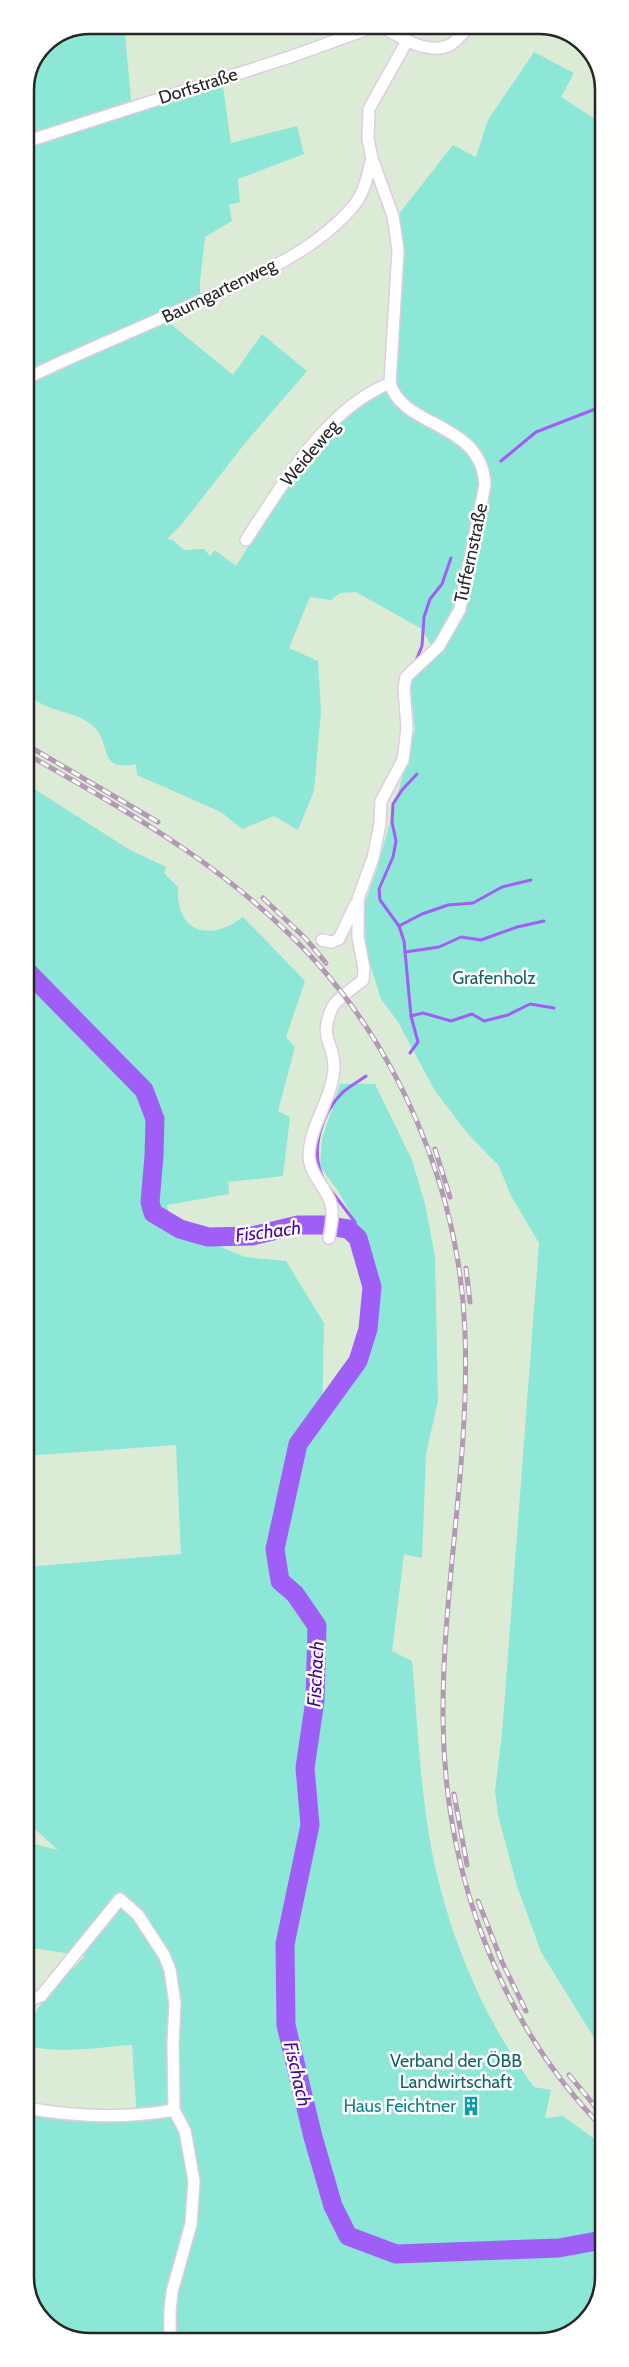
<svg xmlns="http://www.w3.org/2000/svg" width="629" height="2367" viewBox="0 0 629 2367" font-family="Cabin,sans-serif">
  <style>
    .green { fill: #8de7d6 }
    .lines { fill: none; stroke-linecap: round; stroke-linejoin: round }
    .stream { stroke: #9f5ff7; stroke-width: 3 }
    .river { stroke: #9f5ff7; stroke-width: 19 }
    .minor-casing { stroke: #e1cbe1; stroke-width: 14 }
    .minor { stroke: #fff; stroke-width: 11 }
    .rail-casing { stroke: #b399b3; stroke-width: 5 }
    .rail { stroke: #fff; stroke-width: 3; stroke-dasharray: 9; stroke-linecap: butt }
    .labels { text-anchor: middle; stroke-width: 5; stroke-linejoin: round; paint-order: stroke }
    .street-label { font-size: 18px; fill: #262626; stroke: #fff }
    .park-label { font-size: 18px; fill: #146662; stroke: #fff }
    .culture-label { font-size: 18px; fill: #0d838f; stroke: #fff; text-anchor: end }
    .water-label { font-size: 19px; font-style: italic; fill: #50049d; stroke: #fff }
    .rim { fill: none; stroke: #262626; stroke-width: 2.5 }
  </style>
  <rect width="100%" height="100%" fill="#dcebd6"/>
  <!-- green -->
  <g class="green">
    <path d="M90,25H124L132,109L222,80L231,143L297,126L304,154L238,179L240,202L229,205L232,221L205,237L200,281V296L161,316L233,375L262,334L307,371L246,442L182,524L167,539L173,540L184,550L204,549L210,556L215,550L236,566L302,462L352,409L395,370C400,318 404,268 398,215L453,145L476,157L488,120L534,52L574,73L561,97L603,124L604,2054L541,1952L517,1886L498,1815L495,1791L502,1734L539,1243L511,1196L499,1166L468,1134L435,1091L398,1022L381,999L367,955L363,908L378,866L415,730L410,681L433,649L422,629L356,592L340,593L331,600L310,597L289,648L318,661L321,711L314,791L298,830L274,816L242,829L221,812L137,775L136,764C96,773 113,742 92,725C81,716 69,714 57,710C46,707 35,700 25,695V90L44,44Z"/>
    <path d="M25,783L130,850L166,867L164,873L178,887C176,918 193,940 226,927C232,925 238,920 243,917L305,981L286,1037L295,1047L278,1111L290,1117L283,1176L228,1182L229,1194L167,1205L171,1226L245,1257L286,1261L324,1323L322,1427L370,1329L377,1287L364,1236L338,1191L320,1166L322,1139L340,1084H375L412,1160L425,1204L435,1256L438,1401L426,1454L422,1558L404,1554L392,1651L412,1661C418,1726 420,1793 433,1857C450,1938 484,2020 534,2087L551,2090L545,2118L563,2116L604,2146V2277L588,2320L552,2341L85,2342L47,2326L26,2290V2112L137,2118L132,2045C100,2047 57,2055 26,2045C26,2009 62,1981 85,1956L26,1947V1842L58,1850L26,1821V1567L181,1554L176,1445L26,1456Z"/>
  </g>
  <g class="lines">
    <!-- stream -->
    <g class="stream">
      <polyline points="501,461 536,432 603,406"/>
      <polyline points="415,663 422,646 424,617 430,599 442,584 451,558"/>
      <polyline points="399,926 422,914 448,905 473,903 502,887 531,880"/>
      <polyline points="405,952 439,947 461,937 481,940 517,927 544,921"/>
      <polyline points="411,1016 423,1013 451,1021 472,1014 484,1021 508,1015 530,1004 554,1008"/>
      <polyline points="410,1053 418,1042 411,1016 404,941 399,926 380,900 379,889 393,857 396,841 392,822 393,804 402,790 417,774"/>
      <path d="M323,1178C310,1151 321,1113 343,1092C350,1086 359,1081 366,1076"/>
      <polyline points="329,1188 355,1222 358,1238"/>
    </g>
    <!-- river -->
    <polyline class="river" points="26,970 144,1090 155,1119 154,1156 150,1202 153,1213 180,1229 208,1237 252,1236 298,1225 323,1225 348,1229 358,1238 372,1287 368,1329 358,1361 298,1444 275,1549 280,1581 295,1594 317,1626 315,1700 305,1768 310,1825 285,1944 286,2025 313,2137 333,2206 348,2236 396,2254 559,2248 597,2241 604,2243"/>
    <defs>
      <g id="minor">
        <path d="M379,25C398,36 427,56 450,45C457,41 464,32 470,25"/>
        <polyline points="25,142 290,57 365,30 369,25"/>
        <path d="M25,379C83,351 143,327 202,300C255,276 317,251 355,204C365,191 368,173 372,158"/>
        <path d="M246,540C283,484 325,409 390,383"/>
        <polyline points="322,940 332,942 339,939 355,905"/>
        <path d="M329,1238C331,1226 334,1215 331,1204C326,1187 309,1174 309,1155C310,1124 333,1098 334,1067C334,1041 318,1040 332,1008C337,998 354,988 363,980L364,968L358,937V899L373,858L380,824L381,801L403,760L407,728L404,688L406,677L439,646L460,609L485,485C482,421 403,429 390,383L398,250L393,216L372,158L368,139L369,109L407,41"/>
        <polyline points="26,2001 41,1996 120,1899 138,1915 164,1955 170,1970 175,2004 173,2043 174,2110 185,2131 194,2181 191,2224 172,2292 170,2311 170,2342"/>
        <path d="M26,2108C76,2117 124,2119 174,2110"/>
      </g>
    </defs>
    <!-- minor casing -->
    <use href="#minor" class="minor-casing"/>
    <!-- minor -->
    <use href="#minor" class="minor"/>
    <defs>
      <g id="rail">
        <polyline points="25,744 158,822"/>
        <path d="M25,753C132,814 235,871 318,964C406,1063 460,1199 465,1332C470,1461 442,1589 443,1718C444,1868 497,2021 604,2129"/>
        <polyline points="263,898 306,939 326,963"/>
        <polyline points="435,1149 450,1197"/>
        <polyline points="466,1268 470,1302"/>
        <polyline points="454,1794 467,1865"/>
        <polyline points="478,1901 502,1962 526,2011"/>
        <polyline points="569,2075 604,2117"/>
      </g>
    </defs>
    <!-- rail casing -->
    <use href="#rail" class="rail-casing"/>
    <!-- rail -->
    <use href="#rail" class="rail"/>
  </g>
  <!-- icons -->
  <defs>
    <symbol id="building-bare" viewBox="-9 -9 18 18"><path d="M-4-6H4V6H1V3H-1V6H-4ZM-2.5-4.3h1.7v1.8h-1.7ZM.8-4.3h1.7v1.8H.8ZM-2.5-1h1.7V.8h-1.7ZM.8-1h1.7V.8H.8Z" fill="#0f9aa8" stroke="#fff" stroke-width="2.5" paint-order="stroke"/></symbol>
  </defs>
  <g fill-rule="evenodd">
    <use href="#building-bare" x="457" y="2092" width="28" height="28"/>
  </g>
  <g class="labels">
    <!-- street labels -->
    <g class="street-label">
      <text transform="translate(198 86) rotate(-18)" y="6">Dorfstraße</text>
      <text transform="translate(219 291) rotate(-26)" y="6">Baumgartenweg</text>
      <text transform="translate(310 453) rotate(-50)" y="6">Weideweg</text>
      <text transform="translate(471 553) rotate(-78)" y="6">Tuffernstraße</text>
    </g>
    <!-- park labels -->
    <g class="park-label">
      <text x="494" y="984">Grafenholz</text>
      <text x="456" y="2067">Verband der ÖBB<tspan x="456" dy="21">Landwirtschaft</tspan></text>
    </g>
    <!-- culture labels -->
    <g class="culture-label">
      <text x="456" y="2112">Haus Feichtner</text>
    </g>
    <!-- water labels -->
    <g class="water-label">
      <text transform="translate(268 1231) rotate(-7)" y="7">Fischach</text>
      <text transform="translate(315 1674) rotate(-87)" y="7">Fischach</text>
      <text transform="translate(298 2074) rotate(77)" y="7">Fischach</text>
    </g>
  </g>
  <!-- crop -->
  <path d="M0 0H629V2367H0ZM90 34H539A56 56 0 0 1 595 90V2277A56 56 0 0 1 539 2333H90A56 56 0 0 1 34 2277V90A56 56 0 0 1 90 34Z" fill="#fff" fill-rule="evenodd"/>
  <path class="rim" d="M90 34H539A56 56 0 0 1 595 90V2277A56 56 0 0 1 539 2333H90A56 56 0 0 1 34 2277V90A56 56 0 0 1 90 34Z"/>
</svg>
